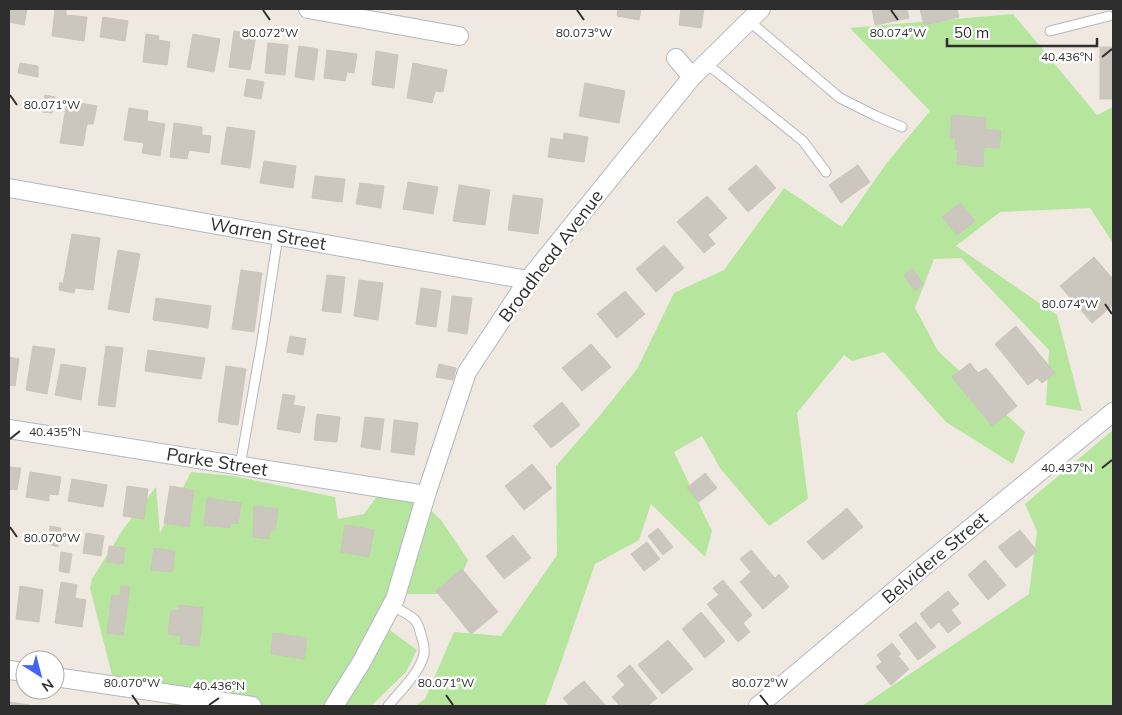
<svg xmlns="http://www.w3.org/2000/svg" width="1122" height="715" viewBox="0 0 1122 715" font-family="Mulish,sans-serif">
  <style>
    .green { fill: #b6e59e }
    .building { fill: #cbc7bf; stroke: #cbc5ba }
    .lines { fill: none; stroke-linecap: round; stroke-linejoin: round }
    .lane-casing { stroke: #b4b7c1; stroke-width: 11 }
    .street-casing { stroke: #b4b7c1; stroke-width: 20 }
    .lane { stroke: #fff; stroke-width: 9 }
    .street { stroke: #fff; stroke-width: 18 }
    .ticks { fill: none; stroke: #2e2e2e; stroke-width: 2 }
    .labels { text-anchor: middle; stroke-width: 5; stroke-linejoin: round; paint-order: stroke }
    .street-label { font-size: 18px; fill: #2e2e2e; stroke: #fff }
    .ticks-label { font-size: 12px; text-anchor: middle; fill: #2e2e2e; stroke: #fff; stroke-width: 5; stroke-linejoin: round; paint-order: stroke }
  </style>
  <rect width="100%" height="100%" fill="#efe9e1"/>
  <!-- green -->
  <g class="green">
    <polygon points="1013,14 1097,115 1113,107 1113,243 1090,208 1000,212 956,246 1057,315 1082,411 1046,405 1049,350 961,258 934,259 915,308 938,351 1025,432 1013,464 946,422 884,352 852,361 844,355 797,413 808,499 769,526 720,468 702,436 674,452 712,531 705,557 651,504 639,540 595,564 559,668 545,706 415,706 425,699 454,632 501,636 557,555 556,466 597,419 637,369 674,293 724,270 784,188 842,227 886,164 930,111 850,28"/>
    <polygon points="1113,430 1113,706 862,706 1029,594 1037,531 1025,504"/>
    <polygon points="191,472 234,476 335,497 338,519 364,514 377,496 407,488 441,520 468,560 453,594 404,594 387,628 417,650 406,672 371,706 168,706 171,698 189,689 112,675 90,588 92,579 124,528 156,487 160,533"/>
  </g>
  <!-- building -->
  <g class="building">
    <polygon points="9,9 27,9 24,25 9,22"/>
    <polygon points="55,9 66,9 66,15 87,17 84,41 52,36"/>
    <polygon points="618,9 641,9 639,20 617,16"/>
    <polygon points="681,9 704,9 701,28 679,25"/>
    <polygon points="872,9 907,9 909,18 875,25"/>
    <polygon points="920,9 957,9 959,17 924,25"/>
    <polygon points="103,17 128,21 125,41 100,37"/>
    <polygon points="234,31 256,35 250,70 229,67"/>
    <polygon points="146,34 159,36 158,40 170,42 167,65 143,62"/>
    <polygon points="193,34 220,39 214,72 187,67"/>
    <polygon points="268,43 288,45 285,75 265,73"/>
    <polygon points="299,46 318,49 314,80 295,77"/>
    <rect x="1100" y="47" width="13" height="52"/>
    <polygon points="327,50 357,54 354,73 347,72 345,81 324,78"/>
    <polygon points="376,51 398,55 394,88 372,85"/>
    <polygon points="20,63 38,66 38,77 18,73"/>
    <polygon points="413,63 447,70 443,92 435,91 432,103 407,98"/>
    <polygon points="247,79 264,82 261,99 244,96"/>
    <polygon points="585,83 625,91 619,123 579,116"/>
    <polygon points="45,95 55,97 52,113 42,112"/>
    <polygon points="67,101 97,106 93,124 87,124 83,146 60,143"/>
    <polygon points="129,108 148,111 147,121 165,124 160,156 142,153 144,143 124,140"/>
    <polygon points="952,115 986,118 985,129 1001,131 999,148 984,147 983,167 957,164 958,150 955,150 956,139 950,138"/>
    <polygon points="174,123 202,127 202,135 211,136 209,153 189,150 187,159 170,157"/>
    <polygon points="227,127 255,131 250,168 221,164"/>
    <polygon points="564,133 588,137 584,162 548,157 551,138 563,140"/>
    <polygon points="264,161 296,166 293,188 260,183"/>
    <polygon points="756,165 776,188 748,212 728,189"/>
    <polygon points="858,165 870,182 841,203 829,185"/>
    <polygon points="315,176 345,179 342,202 312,198"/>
    <polygon points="408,182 438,187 433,214 403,209"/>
    <polygon points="360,183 384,186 381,208 356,204"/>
    <polygon points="459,185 490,190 485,225 453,221"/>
    <polygon points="513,195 543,199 538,234 508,230"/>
    <polygon points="707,196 727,218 708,235 715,244 704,253 677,222"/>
    <polygon points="960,203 975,221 957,235 942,217"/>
    <polygon points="72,234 100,238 93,290 75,288 74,293 59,290 60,282 63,284"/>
    <polygon points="664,245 684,268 656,292 636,269"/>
    <polygon points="118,250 140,254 129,313 108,309"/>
    <polygon points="1094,257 1113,279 1113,305 1092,323 1060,286"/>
    <polygon points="912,269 924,284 915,291 904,275"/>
    <polygon points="241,270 262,273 254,332 232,329"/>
    <polygon points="327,275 345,277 341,313 322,311"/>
    <polygon points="359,280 383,283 378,320 354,316"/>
    <polygon points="421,288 441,291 436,327 416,324"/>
    <polygon points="625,291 645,314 617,338 597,314"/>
    <polygon points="452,296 472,298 467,334 448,331"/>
    <polygon points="156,298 211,306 208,328 153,320"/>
    <polygon points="1016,326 1055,373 1042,383 1037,378 1028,385 995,344"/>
    <polygon points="290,336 306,339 303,355 287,352"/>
    <polygon points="591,344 611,367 582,391 562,368"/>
    <polygon points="33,346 55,349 47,394 26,390"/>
    <polygon points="106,346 123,348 115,407 98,405"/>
    <polygon points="148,350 205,358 201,379 145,371"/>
    <polygon points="9,357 19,359 15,386 9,385"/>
    <polygon points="970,363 978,373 986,368 1017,406 992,426 952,377"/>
    <polygon points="61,364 86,368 81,400 55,395"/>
    <polygon points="439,364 456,368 453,380 436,377"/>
    <polygon points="226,366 246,369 238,425 218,422"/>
    <polygon points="283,394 295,396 293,405 305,407 300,433 277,429"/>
    <polygon points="562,402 580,425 551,448 533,426"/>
    <polygon points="317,414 340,417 337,442 314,440"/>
    <polygon points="365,417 384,419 380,450 361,447"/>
    <polygon points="394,420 418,423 414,455 391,452"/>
    <polygon points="532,464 552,488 524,510 505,486"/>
    <polygon points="9,467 21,468 17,490 9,489"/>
    <polygon points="30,472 61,477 58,495 49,494 49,501 26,497"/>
    <polygon points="705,473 717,488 699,502 687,488"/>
    <polygon points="72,479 107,485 103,507 68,501"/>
    <polygon points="127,486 148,489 144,519 123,516"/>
    <polygon points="170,486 194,490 189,527 164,523"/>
    <polygon points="207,498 241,503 238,524 231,523 230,528 204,525"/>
    <polygon points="254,506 278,509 275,530 270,530 269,539 253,537"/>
    <polygon points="847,508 863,527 823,560 807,542"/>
    <polygon points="345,525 374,530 369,557 341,552"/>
    <polygon points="50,526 61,528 58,547 48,544"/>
    <polygon points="658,528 673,547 663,555 648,536"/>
    <polygon points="1020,530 1037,551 1016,568 998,547"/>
    <polygon points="86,533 104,536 101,556 83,553"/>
    <polygon points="513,535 531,558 504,579 486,556"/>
    <polygon points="647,542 660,559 644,571 631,554"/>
    <polygon points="109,546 125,548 123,564 107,562"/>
    <polygon points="154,548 175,551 172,572 151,570"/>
    <polygon points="751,550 775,578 779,574 789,587 763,609 740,582 751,572 740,559"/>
    <polygon points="61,552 72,554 69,573 59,571"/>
    <polygon points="985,560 1006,585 988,600 968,575"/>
    <polygon points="462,569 498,612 471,634 436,591"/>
    <polygon points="723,580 752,615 743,623 750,632 738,642 707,604 719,595 713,588"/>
    <polygon points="61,582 77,585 75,598 86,600 82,627 55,623"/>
    <polygon points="20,586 43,590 39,622 16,619"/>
    <polygon points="121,586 130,587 123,635 107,633 112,595 120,596"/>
    <polygon points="948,591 959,604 951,610 961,623 948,633 939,622 931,629 920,614"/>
    <polygon points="179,605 203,608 199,646 180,644 181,636 168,634 171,610 179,610"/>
    <polygon points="701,612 725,641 705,658 682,629"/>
    <polygon points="916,622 936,647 918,660 899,635"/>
    <polygon points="273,633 307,638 304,659 271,654"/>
    <polygon points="668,640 693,669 662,694 638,665"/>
    <polygon points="892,643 901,654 898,656 909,669 891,685 876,667 882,662 877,655"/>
    <polygon points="630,665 657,698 647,706 628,706 626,705 624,706 620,706 612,697 625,685 617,676"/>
    <polygon points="584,681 606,706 570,706 563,698"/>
    <polygon points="9,702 29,705 29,706 9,706"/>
  </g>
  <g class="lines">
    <defs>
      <g id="lane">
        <polyline points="749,21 840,98 876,116 902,127"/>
        <polyline points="1050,31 1109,16"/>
        <polyline points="705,64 717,72 803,141 826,172"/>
        <polyline points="240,466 262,341 278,236"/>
        <path d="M388,706C399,692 420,673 424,654C425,648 423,641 421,635C420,630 418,624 415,620C409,614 399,610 391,605"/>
      </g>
      <g id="street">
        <polyline points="308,9 459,36"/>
        <polyline points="676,58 692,77"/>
        <polyline points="9,188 528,280"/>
        <polyline points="9,429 426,495"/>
        <polyline points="9,670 25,672"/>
        <polyline points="55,677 252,706"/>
        <polyline points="334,706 361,663 395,599 426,495 467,372 528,280 692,77 761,9"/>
        <polyline points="758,706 918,571 1113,412"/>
      </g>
    </defs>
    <!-- lane casing -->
    <use href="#lane" class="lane-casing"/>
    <!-- street casing -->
    <use href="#street" class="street-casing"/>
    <!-- lane -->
    <use href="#lane" class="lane"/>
    <!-- street -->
    <use href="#street" class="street"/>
  </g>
  <!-- ticks -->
  <path class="ticks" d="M263,10L270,20M577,10L584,20M891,10L898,20M1102,57L1112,49M10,95L17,105M1105,304L1112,314M10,439L20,431M1102,468L1112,460M10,527L17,537M132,695L139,705M446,695L453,705M760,695L768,705M209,705L219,698"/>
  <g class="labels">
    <!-- street labels -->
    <g class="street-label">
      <text transform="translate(268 234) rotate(10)" y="6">Warren Street</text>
      <text transform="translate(551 256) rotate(-53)" y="6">Broadhead Avenue</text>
      <text transform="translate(217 462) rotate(9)" y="6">Parke Street</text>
      <text transform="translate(935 558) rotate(-40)" y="6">Belvidere Street</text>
    </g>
  </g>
  <g class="ticks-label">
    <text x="270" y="37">80.072°W</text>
    <text x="584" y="37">80.073°W</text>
    <text x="898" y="37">80.074°W</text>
    <text x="1067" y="61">40.436°N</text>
    <text x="52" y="109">80.071°W</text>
    <text x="1070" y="308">80.074°W</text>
    <text x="55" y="436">40.435°N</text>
    <text x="1067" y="472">40.437°N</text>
    <text x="52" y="542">80.070°W</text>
    <text x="132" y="687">80.070°W</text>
    <text x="446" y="687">80.071°W</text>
    <text x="760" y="687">80.072°W</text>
    <text x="219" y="690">40.436°N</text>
  </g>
  <!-- border -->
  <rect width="1122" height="715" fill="none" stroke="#2e2e2e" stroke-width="20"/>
  <!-- north arrow -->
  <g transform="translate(40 675) rotate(144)"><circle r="24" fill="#ffffff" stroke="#ababab"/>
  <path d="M0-4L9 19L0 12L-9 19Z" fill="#4264fb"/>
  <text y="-8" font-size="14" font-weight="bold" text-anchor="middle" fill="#2e2e2e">N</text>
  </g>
  <!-- scale -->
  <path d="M947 38v8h150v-8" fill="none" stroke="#2e2e2e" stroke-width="2.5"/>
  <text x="954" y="38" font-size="15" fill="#2e2e2e" stroke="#ffffff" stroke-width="4" paint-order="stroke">50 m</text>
</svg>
